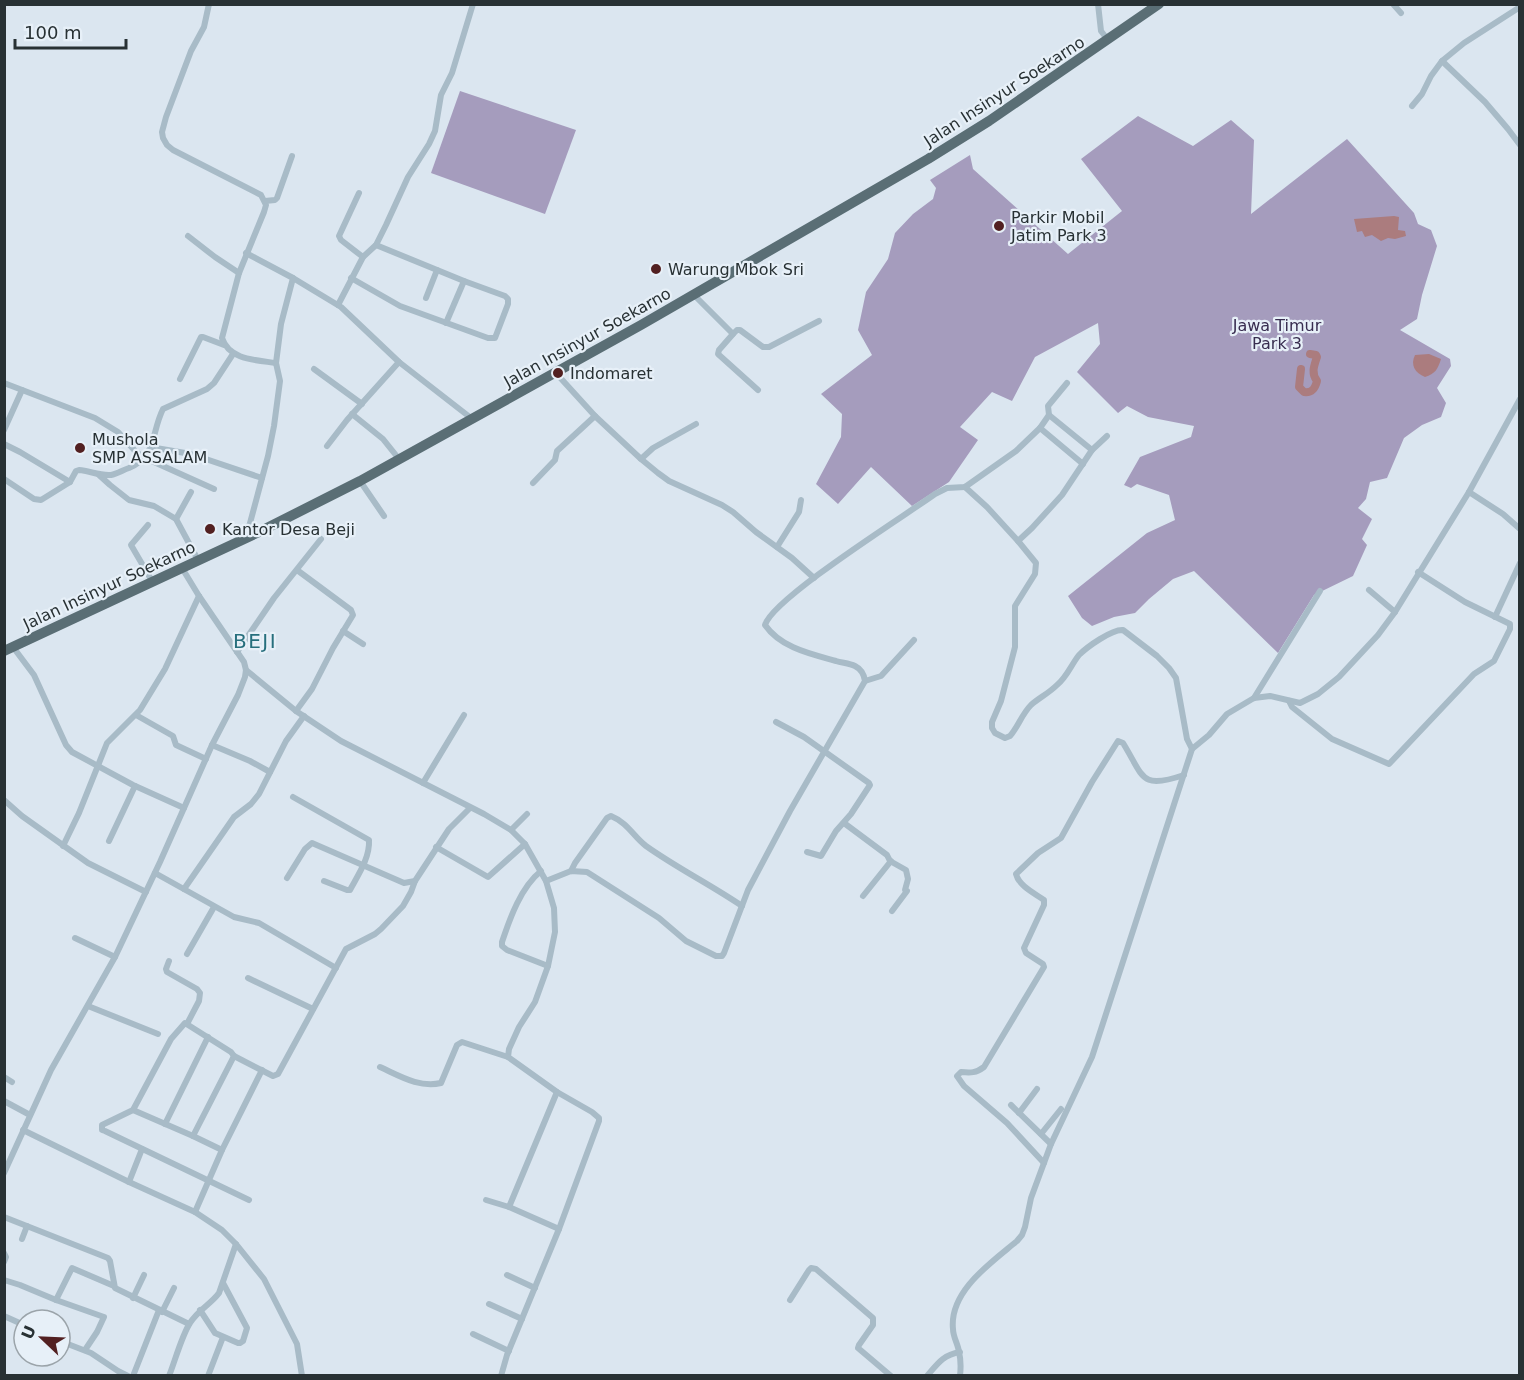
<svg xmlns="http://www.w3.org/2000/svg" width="1524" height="1380" viewBox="0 0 1524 1380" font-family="'DejaVu Sans',sans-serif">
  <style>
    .green { fill: #a59cbd }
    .water { fill: #ab7c7e }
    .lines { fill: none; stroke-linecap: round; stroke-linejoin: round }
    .canal { stroke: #ab7c7e; stroke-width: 8 }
    .street { stroke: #a8bbc7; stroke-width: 6 }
    .primary { stroke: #5a6e75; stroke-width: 10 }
    .poi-dot { fill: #522021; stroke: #e7f0f8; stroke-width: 2 }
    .labels { text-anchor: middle; stroke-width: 4.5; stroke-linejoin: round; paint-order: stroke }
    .street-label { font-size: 16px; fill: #283134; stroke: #e7f0f8 }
    .poi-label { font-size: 16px; fill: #283134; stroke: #e7f0f8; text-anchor: start }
    .park-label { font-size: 16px; fill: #382d50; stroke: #e7f0f8 }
    .quarter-label { font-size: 20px; letter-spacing: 1.5px; fill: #276f7d; stroke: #e7f0f8 }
  </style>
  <rect width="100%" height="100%" fill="#dbe6f0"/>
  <!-- green -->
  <g class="green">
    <polygon points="460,91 576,130 545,214 431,173"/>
    <polygon points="1138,116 1193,146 1231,120 1254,140 1251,214 1347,139 1414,213 1418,224 1431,230 1437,246 1422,295 1417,319 1400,330 1450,359 1451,366 1437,388 1446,403 1441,417 1422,425 1404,438 1387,478 1370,482 1366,499 1358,508 1372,519 1362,539 1367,545 1353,576 1314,595 1278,653 1194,571 1173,579 1149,599 1135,613 1114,617 1092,626 1082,618 1068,596 1147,533 1175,520 1169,495 1137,484 1131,488 1124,485 1140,457 1191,437 1194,426 1148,417 1127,406 1118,413 1077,372 1100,344 1098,323 1035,357 1012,401 992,392 960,427 978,440 949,482 912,506 871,467 838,504 816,484 841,437 842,414 821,394 872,355 858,330 866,292 888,259 895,233 913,214 933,199 936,188 930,180 970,155 973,169 1068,254 1122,211 1081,159"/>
  </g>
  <!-- water -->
  <g class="water">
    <polygon points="1394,216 1399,217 1398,230 1405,231 1406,236 1395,239 1388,238 1381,241 1372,235 1365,237 1362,231 1357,232 1354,219"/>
    <path d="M1429,354L1441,359C1438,369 1435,374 1425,377C1415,373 1410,365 1415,355Z"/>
  </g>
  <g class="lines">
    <!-- canal -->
    <path class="canal" d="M1301,369L1299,387L1304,392C1312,393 1315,389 1317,381C1311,373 1314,366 1317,357L1316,355L1310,354"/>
    <!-- street -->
    <g class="street">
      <path d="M209,4L204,27L191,51L166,117L162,132L163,138L167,145L173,150L261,195L266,205L264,212L239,273L222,338C229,360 256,360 276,363"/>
      <polyline points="1098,4 1101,31 1108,40"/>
      <polyline points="1393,4 1401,13"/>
      <polyline points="1442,61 1485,102 1508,129 1520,145"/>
      <polyline points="1412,106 1422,94 1431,76 1442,61 1464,43 1520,7"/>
      <polyline points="359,193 339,236 341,240 363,257"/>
      <polyline points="265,201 275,200 277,198 292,156"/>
      <polyline points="188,236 215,257 239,273"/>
      <polyline points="246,253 293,278 281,324 276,363 280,381 274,426 268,456 246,538"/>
      <polyline points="293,278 341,307 399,362 471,418"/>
      <polyline points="351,278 400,306 488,338 495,338 508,304 508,299 505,296 464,281 376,245"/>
      <polyline points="694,295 733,334 737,330 740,330 763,347 769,347 819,321"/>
      <polyline points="426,298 437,270"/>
      <polyline points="338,305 363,257 376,245 386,225 408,177 429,144 435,131 441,95 452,73 473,4"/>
      <polyline points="446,323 464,281"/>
      <polyline points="733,334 719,350 718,354 758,390"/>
      <polyline points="314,369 362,404"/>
      <polyline points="555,372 595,416 641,459 658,473 669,481 722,505 733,512 756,532 792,558 814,578"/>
      <polyline points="180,379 201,337 203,337 224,345"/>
      <polyline points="4,383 95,418 118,432 136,452 145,458 214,489"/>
      <polyline points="352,414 383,439 399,459"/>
      <polyline points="1049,415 1092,450"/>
      <polyline points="1040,428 1083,464"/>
      <polyline points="4,430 22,390"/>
      <polyline points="4,444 20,452 70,482"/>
      <polyline points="327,446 347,420 399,362"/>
      <polyline points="150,447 191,454 262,478"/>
      <polyline points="641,459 653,448 696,424"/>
      <polyline points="99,475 110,485 129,500 154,506 176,519 198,560"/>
      <path d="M4,479L34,499L41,500L70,482L76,471L79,470C90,471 100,476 111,475C117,474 123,470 129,468C157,456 151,433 163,409L207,389L214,383L233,354"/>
      <polyline points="360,481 384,516"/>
      <polyline points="533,483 555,460 557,451 595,416"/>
      <path d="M965,487L987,507L1018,541L1036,563L1035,574L1015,606V647L1001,701L992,722V728L995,733L1005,738L1010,736C1018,727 1022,714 1031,705C1039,698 1049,693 1057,685C1067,677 1071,665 1079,655C1087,647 1112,629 1123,630L1157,656L1169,668L1176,678L1187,739L1192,749"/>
      <polyline points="1469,492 1503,514 1520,529"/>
      <polyline points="176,519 191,492"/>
      <polyline points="148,525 131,545 152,581"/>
      <polyline points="1018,541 1032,528 1062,495 1092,450 1107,436"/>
      <polyline points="777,547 799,512 801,500"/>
      <polyline points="1369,590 1395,612"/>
      <polyline points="1495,617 1520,563"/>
      <polyline points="343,631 363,644"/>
      <polyline points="13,647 34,675 66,745 72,752 133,785 184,808"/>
      <polyline points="237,652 274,598 321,539"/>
      <polyline points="246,670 296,711 341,741 484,814 511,830 525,844 546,881 554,908 555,932 548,966 535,1002 519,1027 509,1049 508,1057 557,1092 592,1112 599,1118 599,1121 559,1229 507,1355 501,1376"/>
      <polyline points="865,681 881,676 914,640"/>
      <polyline points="1254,698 1320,591"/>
      <polyline points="1289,701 1292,707 1332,739 1389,764 1474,674 1494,661 1510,629 1510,624 1465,602 1418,572"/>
      <polyline points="296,711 312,689 333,648 353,615 351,610 297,570"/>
      <polyline points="136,715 173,736 176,745 206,759"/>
      <polyline points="776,722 804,737 869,783 870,785 851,814 836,831 821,856 807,852"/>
      <polyline points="212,745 250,761 270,772"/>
      <polyline points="423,783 464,715"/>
      <path d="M293,797L369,840C370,858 358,875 350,890H347L324,881"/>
      <polyline points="4,800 22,816 88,863 146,892"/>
      <polyline points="844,823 887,855 890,861 906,870 908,879 905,890 907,891 892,911"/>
      <polyline points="511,830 527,814"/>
      <polyline points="109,841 135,786"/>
      <polyline points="63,846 79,813 107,743 140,710 165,669 199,596"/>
      <polyline points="436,847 488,877 525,844"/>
      <path d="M541,871C521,887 510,918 502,942V946L507,950L548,966"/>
      <path d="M571,871L575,863L607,818L611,816C628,823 633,836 646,846C677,868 711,885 742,906"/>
      <polyline points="155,873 234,917 259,923 336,968"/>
      <polyline points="287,878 305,849 312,843 404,883 415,881 449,829 470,808"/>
      <path d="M546,881L571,871L587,872L659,918L686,941L716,956H722L724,953L748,890L790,811L865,681C864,674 861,669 855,666C849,663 842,663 836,661C811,654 781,648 765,625C773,598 906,515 935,494L947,488L965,487L1016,451L1040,428L1049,415L1048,406L1067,383"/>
      <polyline points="184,889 234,817 251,804 259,794 286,741 304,716"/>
      <polyline points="863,896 891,861"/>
      <polyline points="75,938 115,957"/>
      <polyline points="187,954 214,907"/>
      <polyline points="169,961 166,969 167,972 197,989 200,993 199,1001 187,1024"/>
      <polyline points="248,978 313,1009"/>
      <polyline points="88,1006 158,1034"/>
      <path d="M380,1067C400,1076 419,1088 441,1083L457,1045L462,1042L508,1057"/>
      <polyline points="4,1077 12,1082"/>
      <polyline points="4,1101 30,1115"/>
      <polyline points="1011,1105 1051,1144"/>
      <polyline points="133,1110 193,1136 222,1150"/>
      <polyline points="1019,1113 1037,1089"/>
      <polyline points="165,1124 208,1037"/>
      <polyline points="23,1130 129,1182 195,1212 222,1230 236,1244 264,1279 297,1344 302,1376"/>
      <polyline points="1041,1134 1061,1109"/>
      <polyline points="193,1136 234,1056"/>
      <path d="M1044,1163L1007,1123L964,1086L957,1076L961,1072C971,1073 976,1073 984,1067L1044,967L1043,964L1026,953L1024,948L1044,905V900C1034,893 1019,886 1016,874L1038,853L1061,838L1092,782L1118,741L1123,743C1144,777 1140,790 1184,775"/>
      <polyline points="4,1173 51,1070 115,957 160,862 212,745 238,695 245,677 246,670 244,662 199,596 182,568"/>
      <polyline points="129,1182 142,1149"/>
      <polyline points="249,1200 105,1131 102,1130 102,1125 133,1110 171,1039 185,1023 231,1052 234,1056 273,1076 278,1074 346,949 375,934 381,929 403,906 411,892 415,881"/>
      <polyline points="486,1200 509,1207 559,1229"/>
      <polyline points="509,1207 557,1092"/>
      <polyline points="195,1212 222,1150 262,1070"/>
      <polyline points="4,1217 108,1258 110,1261 115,1288 189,1324"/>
      <polyline points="22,1239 27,1226"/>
      <polyline points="4,1253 6,1257 4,1262"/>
      <polyline points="507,1275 535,1288"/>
      <polyline points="4,1280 20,1285 56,1300 104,1317 97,1332 85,1350"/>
      <polyline points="133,1298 144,1275"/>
      <polyline points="56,1300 72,1268 114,1286"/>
      <polyline points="790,1300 809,1270 811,1268 816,1269 873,1318 873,1325 859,1345 858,1348 891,1376"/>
      <polyline points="489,1304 522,1319"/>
      <polyline points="200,1310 215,1333 238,1343 240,1343 243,1341 247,1328 223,1283"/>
      <polyline points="162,1312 174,1288"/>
      <polyline points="4,1316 24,1325"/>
      <polyline points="473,1334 509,1351"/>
      <polyline points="60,1341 91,1353 118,1371 128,1376"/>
      <polyline points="133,1376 159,1310"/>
      <path d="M169,1376C175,1361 182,1335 190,1323C198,1310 211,1304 219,1293L236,1244"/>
      <polyline points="208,1376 223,1337"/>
      <path d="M927,1376C938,1363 943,1355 960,1352"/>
      <path d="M960,1376C961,1367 961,1360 959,1352C958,1344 953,1337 953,1329C949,1291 992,1262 1017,1241L1022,1235L1025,1227L1031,1198L1051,1144L1092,1057L1192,749L1209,735L1227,714L1254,698L1270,696L1300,703L1318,694L1339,677L1378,635L1395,612L1469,492L1520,399"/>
    </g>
    <!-- primary -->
    <polyline class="primary" points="4,651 259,532 360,481 641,325 928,159 989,121 1159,4"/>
  </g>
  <!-- markers -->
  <g class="poi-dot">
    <circle cx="999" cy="226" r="6"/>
    <circle cx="656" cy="269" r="6"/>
    <circle cx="558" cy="373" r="6"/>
    <circle cx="80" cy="448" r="6"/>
    <circle cx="210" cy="529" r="6"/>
  </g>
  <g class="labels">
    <!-- street labels -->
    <g class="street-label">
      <text transform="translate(1004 91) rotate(-33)" y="6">Jalan Insinyur Soekarno</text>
      <text transform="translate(587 337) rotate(-29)" y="6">Jalan Insinyur Soekarno</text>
      <text transform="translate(109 585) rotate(-25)" y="6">Jalan Insinyur Soekarno</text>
    </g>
    <!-- poi labels -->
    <g class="poi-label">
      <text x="1011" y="223">Parkir Mobil<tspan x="1011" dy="18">Jatim Park 3</tspan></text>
      <text x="668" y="275">Warung Mbok Sri</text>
      <text x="570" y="379">Indomaret</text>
      <text x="92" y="445">Mushola<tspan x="92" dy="18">SMP ASSALAM</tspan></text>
      <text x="222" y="535">Kantor Desa Beji</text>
    </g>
    <!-- park labels -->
    <g class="park-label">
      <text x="1277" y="331">Jawa Timur<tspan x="1277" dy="18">Park 3</tspan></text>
    </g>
    <!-- quarter labels -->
    <g class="quarter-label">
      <text x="255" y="648">BEJI</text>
    </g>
  </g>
  <!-- border -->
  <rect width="1524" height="1380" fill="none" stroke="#283134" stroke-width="12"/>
  <!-- north arrow -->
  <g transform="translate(42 1338) rotate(293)"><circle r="28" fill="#e7f0f8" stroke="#9ba4aa" stroke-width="1.5"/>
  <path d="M0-4.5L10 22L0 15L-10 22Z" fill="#522021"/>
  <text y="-9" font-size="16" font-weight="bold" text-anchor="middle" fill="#283134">U</text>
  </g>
  <!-- scale -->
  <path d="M15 39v9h111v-9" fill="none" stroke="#283134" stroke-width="3"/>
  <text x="24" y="39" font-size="18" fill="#283134" stroke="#e7f0f8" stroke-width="4.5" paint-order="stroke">100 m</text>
</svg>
